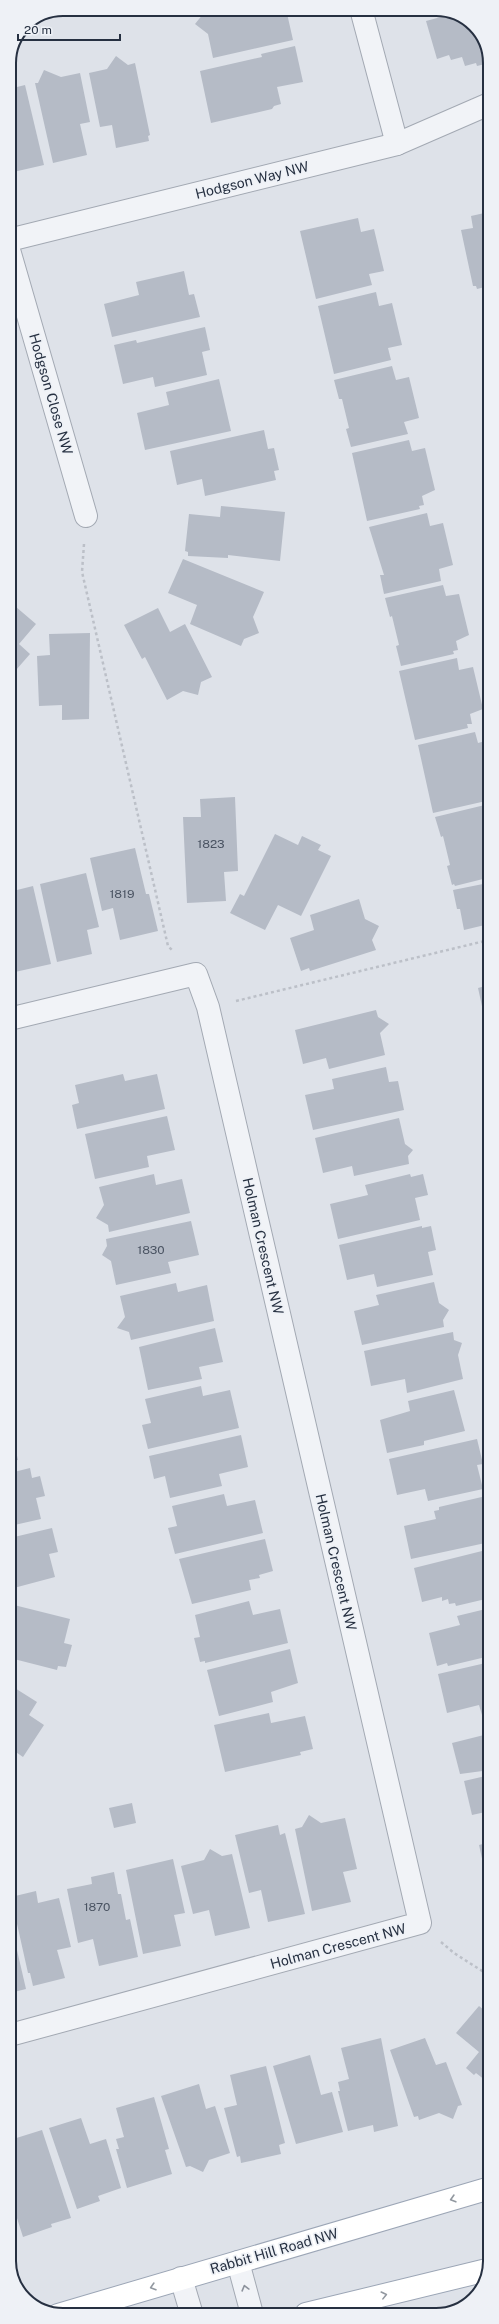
<svg xmlns="http://www.w3.org/2000/svg" width="499" height="2324" viewBox="0 0 499 2324" font-family="'Public Sans',sans-serif">
  <style>
    .building { fill: #b5bbc6 }
    .lines { fill: none; stroke-linecap: round; stroke-linejoin: round }
    .minor-casing { stroke: #a3a9b3; stroke-width: 24 }
    .major-casing { stroke: #9ca6b6; stroke-width: 24 }
    .path { stroke: #bcc0c8; stroke-width: 2.5; stroke-dasharray: 3 3; stroke-linecap: butt }
    .minor { stroke: #f1f3f7; stroke-width: 22 }
    .major { stroke: #fff; stroke-width: 22 }
    .oneway { stroke: #9298a0 }
    .oneway2 { stroke: #8c929c }
    .labels { text-anchor: middle; stroke-width: 3.5; stroke-linejoin: round; paint-order: stroke }
    .number-label { font-size: 12px; fill: #4a5362 }
    .street-label { font-size: 14px; fill: #263041; stroke: #eef1f6 }
    .rim { fill: none; stroke: #263041; stroke-width: 2 }
  </style>
  <rect width="100%" height="100%" fill="#dee2e9"/>
  <!-- building -->
  <g class="building">
    <polygon points="205,9 286,9 293,40 213,58 208,34 195,24 203,14 202,10"/>
    <polygon points="452,14 474,25 489,52 489,63 477,66 476,63 465,66 462,57 451,60 449,55 437,59 426,21"/>
    <polygon points="295,46 303,82 277,87 281,104 274,106 272,109 211,123 200,71 262,57 261,54"/>
    <polygon points="116,56 128,65 135,63 150,135 148,136 149,141 116,148 112,125 100,127 89,73 107,69"/>
    <polygon points="44,70 61,77 80,73 90,122 80,124 87,155 53,163 35,83 38,83"/>
    <polygon points="25,85 44,165 9,173 9,89"/>
    <polygon points="489,212 489,286 477,289 476,286 473,286 461,230 473,228 471,216"/>
    <polygon points="358,218 361,232 374,229 384,271 369,274 372,285 316,299 300,231"/>
    <polygon points="184,271 189,295 194,294 200,317 112,337 104,304 139,295 136,282"/>
    <polygon points="376,292 379,306 392,303 402,345 388,348 391,360 334,374 318,306"/>
    <polygon points="205,327 210,350 202,352 207,375 155,387 153,377 123,384 114,345 136,340 137,343"/>
    <polygon points="392,366 396,380 409,377 419,418 404,422 408,434 351,447 346,429 349,428 342,399 339,399 334,380"/>
    <polygon points="219,379 231,431 145,450 137,413 169,405 166,392"/>
    <polygon points="264,430 268,449 274,448 279,470 274,471 276,480 205,496 202,479 177,485 170,451"/>
    <polygon points="409,440 412,451 425,448 435,490 422,496 424,505 419,506 420,509 367,521 352,453"/>
    <polygon points="221,506 285,512 280,561 228,555 228,558 188,556 188,552 185,551 189,514 220,517"/>
    <polygon points="427,513 430,526 443,523 453,565 439,569 441,581 384,594 380,575 384,575 369,527"/>
    <polygon points="183,559 264,592 253,617 259,633 244,639 241,646 190,624 197,605 168,593"/>
    <polygon points="443,585 446,596 459,594 469,635 456,641 458,650 453,651 454,654 401,666 396,646 399,645 392,616 390,617 385,598"/>
    <polygon points="9,601 36,624 19,644 30,654 9,678"/>
    <polygon points="158,608 170,632 185,624 212,677 201,682 198,695 183,691 167,700 145,657 142,659 124,625"/>
    <polygon points="90,633 89,719 62,720 62,705 39,706 37,656 50,655 49,634"/>
    <polygon points="457,658 459,670 473,667 483,709 470,714 472,724 467,724 468,728 415,740 399,671"/>
    <polygon points="475,732 478,743 489,740 489,797 485,798 486,801 433,813 418,745"/>
    <polygon points="235,797 238,871 224,872 226,901 187,903 183,817 201,817 200,799"/>
    <polygon points="489,804 489,924 464,930 460,909 457,909 453,890 488,883 487,878 455,886 454,884 452,885 447,866 450,865 443,836 441,837 435,817"/>
    <polygon points="275,834 298,845 302,836 321,845 318,850 331,856 301,916 278,905 265,930 230,913 240,894 244,896"/>
    <polygon points="135,848 146,894 149,894 158,931 120,940 113,908 102,911 90,858"/>
    <polygon points="86,873 99,927 87,930 92,954 57,962 40,884"/>
    <polygon points="33,886 51,964 15,972 9,949 9,892"/>
    <polygon points="359,899 365,919 379,926 372,940 376,950 310,971 309,968 301,971 290,938 314,930 310,915"/>
    <polygon points="489,985 489,1038 478,988"/>
    <polygon points="376,1010 378,1017 389,1024 380,1033 385,1055 329,1069 326,1058 303,1064 295,1030"/>
    <polygon points="386,1067 389,1082 398,1081 404,1110 313,1130 305,1095 334,1089 332,1079"/>
    <polygon points="123,1074 125,1081 157,1074 165,1109 77,1129 72,1105 79,1103 75,1085"/>
    <polygon points="167,1116 175,1150 147,1156 149,1167 95,1179 85,1134"/>
    <polygon points="399,1118 405,1144 413,1150 408,1156 409,1164 354,1176 352,1166 323,1173 315,1138"/>
    <polygon points="154,1174 156,1185 182,1179 190,1213 109,1232 108,1225 96,1218 104,1205 99,1187"/>
    <polygon points="410,1174 411,1177 423,1174 428,1195 415,1198 420,1220 338,1239 330,1204 368,1195 365,1185"/>
    <polygon points="191,1221 199,1255 168,1262 171,1273 116,1285 111,1261 102,1255 107,1246 106,1239"/>
    <polygon points="422,1226 422,1228 431,1226 436,1250 428,1252 433,1275 377,1287 374,1274 347,1280 339,1245"/>
    <polygon points="434,1282 439,1303 449,1310 443,1320 444,1327 362,1345 354,1311 379,1305 376,1295"/>
    <polygon points="176,1283 178,1292 207,1285 214,1321 131,1340 129,1332 117,1328 125,1317 120,1296"/>
    <polygon points="215,1328 223,1362 199,1367 202,1379 148,1390 139,1347"/>
    <polygon points="453,1332 454,1340 462,1343 458,1355 463,1379 407,1393 405,1379 371,1386 364,1351"/>
    <polygon points="201,1386 203,1396 230,1390 239,1428 148,1449 142,1425 151,1423 145,1399"/>
    <polygon points="454,1390 465,1431 424,1441 424,1445 387,1453 380,1420 410,1411 408,1401"/>
    <polygon points="10,1426 18,1460 10,1461"/>
    <polygon points="241,1435 248,1467 219,1474 222,1486 170,1498 165,1476 154,1479 149,1456"/>
    <polygon points="477,1439 483,1464 477,1465 483,1489 428,1501 425,1489 397,1495 389,1459"/>
    <polygon points="30,1468 32,1478 40,1476 45,1496 36,1498 41,1519 10,1526 10,1473"/>
    <polygon points="224,1494 227,1506 255,1500 263,1533 175,1554 168,1528 177,1526 172,1506"/>
    <polygon points="486,1496 490,1510 490,1542 411,1559 404,1526 436,1519 434,1511 439,1510 439,1507"/>
    <polygon points="52,1528 58,1552 49,1554 55,1577 10,1589 10,1538"/>
    <polygon points="265,1539 273,1571 259,1575 260,1578 249,1580 251,1590 192,1604 179,1559"/>
    <polygon points="490,1549 490,1598 456,1606 455,1603 449,1604 448,1599 442,1601 442,1597 422,1602 414,1568"/>
    <polygon points="249,1601 253,1615 280,1609 288,1643 205,1663 205,1661 200,1662 194,1638 200,1637 195,1615"/>
    <polygon points="10,1604 70,1619 64,1643 72,1645 66,1667 58,1666 57,1670 10,1658"/>
    <polygon points="490,1608 490,1656 448,1666 447,1663 437,1666 429,1633 460,1625 457,1616"/>
    <polygon points="290,1649 298,1683 271,1692 273,1702 219,1716 207,1670"/>
    <polygon points="490,1662 490,1713 482,1715 479,1705 447,1713 438,1674"/>
    <polygon points="10,1685 37,1702 29,1715 44,1725 23,1757 10,1748"/>
    <polygon points="269,1713 271,1723 305,1716 313,1749 300,1752 301,1755 225,1772 214,1725"/>
    <polygon points="490,1722 490,1770 460,1774 452,1743 488,1734 486,1723"/>
    <polygon points="490,1775 490,1811 472,1815 464,1781"/>
    <polygon points="132,1803 136,1823 114,1828 109,1808"/>
    <polygon points="309,1815 321,1823 345,1818 357,1869 343,1872 351,1902 312,1911 295,1829 302,1827"/>
    <polygon points="278,1825 280,1835 285,1833 305,1914 268,1922 261,1890 249,1893 235,1835"/>
    <polygon points="490,1842 490,1876 486,1877 479,1845"/>
    <polygon points="210,1849 222,1856 232,1854 250,1928 215,1936 209,1910 193,1914 181,1866 204,1860"/>
    <polygon points="173,1859 185,1913 174,1915 181,1946 143,1954 126,1870"/>
    <polygon points="114,1872 118,1894 121,1894 126,1920 130,1919 138,1957 99,1966 93,1939 78,1943 67,1889 92,1884 91,1877"/>
    <polygon points="36,1891 38,1903 59,1898 71,1947 57,1950 65,1978 33,1986 30,1973 28,1973 11,1897"/>
    <polygon points="10,1920 26,1989 10,1993"/>
    <polygon points="479,2006 490,2015 490,2084 476,2073 474,2075 466,2068 479,2052 456,2033"/>
    <polygon points="381,2038 398,2126 374,2132 373,2125 348,2131 338,2091 340,2091 338,2082 349,2079 341,2048"/>
    <polygon points="425,2038 436,2065 446,2062 462,2105 458,2106 453,2119 439,2113 419,2120 418,2116 414,2117 390,2050"/>
    <polygon points="310,2055 321,2095 332,2092 343,2132 296,2144 273,2066"/>
    <polygon points="266,2066 285,2143 279,2145 281,2154 241,2163 240,2156 237,2157 224,2108 237,2105 230,2075"/>
    <polygon points="199,2084 206,2109 215,2106 230,2153 209,2160 203,2172 190,2166 186,2167 161,2096"/>
    <polygon points="154,2097 169,2149 165,2150 172,2174 127,2188 116,2149 119,2149 116,2139 124,2137 116,2108"/>
    <polygon points="81,2118 90,2144 106,2139 121,2188 98,2196 100,2201 77,2209 49,2128"/>
    <polygon points="42,2130 71,2218 51,2224 52,2227 23,2237 10,2196 10,2171 15,2169 10,2156 10,2140"/>
  </g>
  <g class="lines">
    <defs>
      <g id="minor">
        <polyline points="361,9 397,144"/>
        <polyline points="9,240 397,144 489,104"/>
        <polyline points="9,250 86,516"/>
        <polyline points="9,1019 196,974 208,1007 420,1923 10,2035"/>
        <polyline points="238,2262 252,2314"/>
        <polyline points="181,2278 192,2315"/>
      </g>
      <g id="major">
        <polyline points="306,2314 487,2270"/>
        <polyline points="58,2315 490,2188"/>
      </g>
    </defs>
    <!-- minor casing -->
    <use href="#minor" class="minor-casing"/>
    <!-- major casing -->
    <use href="#major" class="major-casing"/>
    <!-- path -->
    <g class="path">
      <polyline points="84,544 82,572 168,946 172,950"/>
      <polyline points="236,1001 489,940"/>
      <polyline points="441,1942 454,1953 490,1976"/>
    </g>
    <!-- minor -->
    <use href="#minor" class="minor"/>
    <!-- major -->
    <use href="#major" class="major"/>
  </g>
  <!-- one-way arrows -->
  <defs><path id="oneway-chevron" d="M-2-3.5L2.5 0L-2 3.5" fill="none" stroke-width="1.6" stroke-linecap="round" stroke-linejoin="round"/></defs>
  <g class="oneway">
    <use href="#oneway-chevron" transform="translate(453 2199) rotate(164)"/>
    <use href="#oneway-chevron" transform="translate(153 2287) rotate(163)"/>
    <use href="#oneway-chevron" transform="translate(384 2295) rotate(-14)"/>
  </g>
  <use class="oneway2" href="#oneway-chevron" transform="translate(245 2288) rotate(-105)"/>
  <g class="labels">
    <!-- number labels -->
    <g class="number-label">
      <text x="211" y="848">1823</text>
      <text x="122" y="898">1819</text>
      <text x="151" y="1254">1830</text>
      <text x="97" y="1911">1870</text>
    </g>
    <!-- street labels -->
    <g class="street-label">
      <text transform="translate(252 180) rotate(-14)" y="5">Hodgson Way NW</text>
      <text transform="translate(51 394) rotate(74)" y="5">Hodgson Close NW</text>
      <text transform="translate(263 1246) rotate(77)" y="5">Holman Crescent NW</text>
      <text transform="translate(336 1562) rotate(77)" y="5">Holman Crescent NW</text>
      <text transform="translate(338 1946) rotate(-15)" y="5">Holman Crescent NW</text>
      <text transform="translate(274 2251) rotate(-16)" y="5">Rabbit Hill Road NW</text>
    </g>
  </g>
  <!-- crop -->
  <path d="M0 0H499V2324H0ZM63 16H436A47 47 0 0 1 483 63V2261A47 47 0 0 1 436 2308H63A47 47 0 0 1 16 2261V63A47 47 0 0 1 63 16Z" fill="#eef1f6" fill-rule="evenodd"/>
  <path class="rim" d="M63 16H436A47 47 0 0 1 483 63V2261A47 47 0 0 1 436 2308H63A47 47 0 0 1 16 2261V63A47 47 0 0 1 63 16Z"/>
  <!-- scale -->
  <path d="M18 34v6h102v-6" fill="none" stroke="#263041" stroke-width="2"/>
  <text x="24" y="34" font-size="12" fill="#263041" stroke="#eef1f6" stroke-width="3" paint-order="stroke">20 m</text>
</svg>
